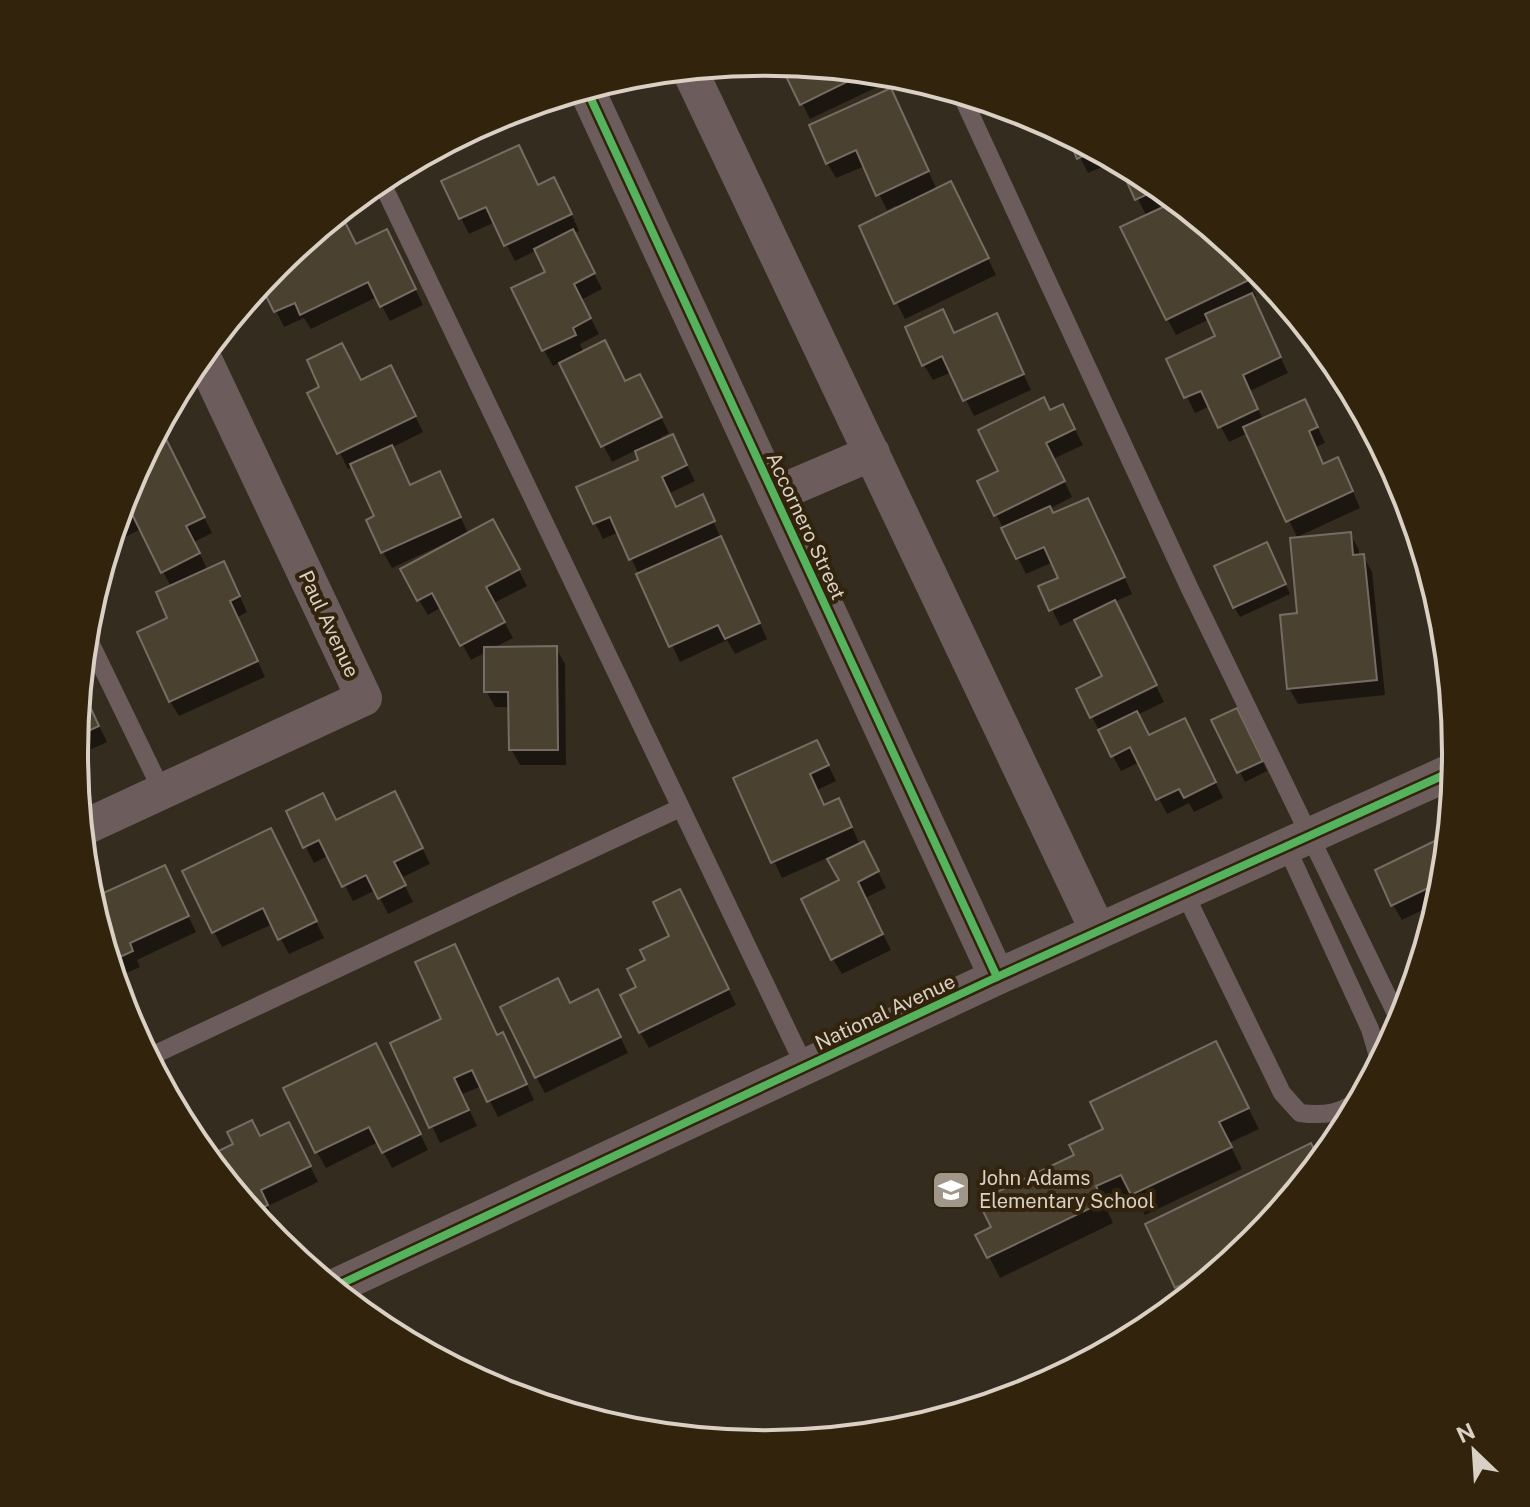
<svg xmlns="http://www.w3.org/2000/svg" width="1530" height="1507" viewBox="0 0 1530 1507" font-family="'Public Sans',sans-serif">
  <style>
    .shadow { fill: #0007 }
    .building { fill: #4b4130; stroke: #756d63; stroke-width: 2 }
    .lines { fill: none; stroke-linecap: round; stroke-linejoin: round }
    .service { stroke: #6c5c5c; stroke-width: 18 }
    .minor { stroke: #6c5c5c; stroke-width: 36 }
    .cycleway-casing { stroke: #32230d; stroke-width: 13 }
    .cycleway { stroke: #56b35d; stroke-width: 8 }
    .labels { text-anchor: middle; stroke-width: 8; stroke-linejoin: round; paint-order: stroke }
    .street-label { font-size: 20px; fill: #dad0c3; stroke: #32230d }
    .poi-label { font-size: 20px; fill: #dad0c3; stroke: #32230d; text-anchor: start }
    .rim { fill: none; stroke: #dad0c3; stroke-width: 4 }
  </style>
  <rect width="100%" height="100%" fill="#342c1f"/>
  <!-- shadow -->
  <g class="shadow">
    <polygon points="786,64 870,72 877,87 810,119 783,65"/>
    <polygon points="891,90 937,190 959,199 996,275 905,319 878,266 899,208 898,205 887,210 865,166 836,178 827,163"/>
    <polygon points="1069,136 1116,161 1088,173"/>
    <polygon points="518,147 539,187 563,195 579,231 573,233 602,289 581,300 599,334 580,344 584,353 625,384 648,392 669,433 661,437 662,440 672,436 695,481 670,493 677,509 702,497 767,639 735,654 727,640 680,662 619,532 603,539 595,523 579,488 641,461 636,450 612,462 561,362 553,366 544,350 514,289 548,272 537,250 515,261 495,222 469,234 443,182"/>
    <polygon points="1120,163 1150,179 1231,246 1256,296 1252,298 1288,373 1250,391 1263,420 1313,417 1325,443 1316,447 1324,466 1346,475 1360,508 1297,537 1248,433 1229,442 1210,406 1195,413 1169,360 1218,337 1210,319 1176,335 1168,320 1123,228 1147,217"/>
    <polygon points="356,246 395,247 423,305 390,321 377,297 311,329 304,318 284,327 262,282"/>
    <polygon points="943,312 955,335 996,316 1031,390 974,416 952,372 933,380 924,365"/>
    <polygon points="361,382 399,383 423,432 391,448 411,487 439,473 469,535 501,537 527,586 494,603 513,638 492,649 556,648 565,664 566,765 520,765 511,749 510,707 495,707 486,691 486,652 471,660 442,607 428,615 419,600 451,544 450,541 392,568 383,552 376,517 353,466 348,469 310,393"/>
    <polygon points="1050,412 1071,422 1083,445 1053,459 1072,497 1049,509 1053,516 1088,500 1097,516 1132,594 1114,602 1164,702 1137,715 1149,737 1193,736 1223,798 1194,812 1189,803 1167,814 1140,762 1121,771 1092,717 1105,677 1076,619 1060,626 1041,587 1061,579 1053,562 1026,574 980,482 1000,472"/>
    <polygon points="157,431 173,455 212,533 194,542 208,571 223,564 232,579 247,612 238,617 265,677 179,716 170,701 171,587 141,529 125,537 116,522 123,499 131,495 127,487"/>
    <polygon points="1350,534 1359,550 1359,557 1363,556 1372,572 1385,695 1298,704 1289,688 1300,615"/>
    <polygon points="1271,554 1290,594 1240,617 1234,607"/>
    <polygon points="80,686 107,742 74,757 74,753"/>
    <polygon points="1242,720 1267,771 1245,782 1214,721"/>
    <polygon points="825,758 836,781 817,790 824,807 847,816 860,845 872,859 886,888 865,898 891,950 842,974 833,959 841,881 829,857 782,878 735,779"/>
    <polygon points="404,810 430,864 401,878 413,902 388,914 376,890 353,901 329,855 314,863 288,812 336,822"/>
    <polygon points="1448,837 1443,889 1439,902 1402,920 1393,905"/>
    <polygon points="279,846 324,938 289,954 273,924 222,947 214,932"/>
    <polygon points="165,867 196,932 137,960 140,967 114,979 91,901"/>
    <polygon points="688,907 736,1005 649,1048 640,1032 638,988 647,961 672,937"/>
    <polygon points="570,1005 606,1007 628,1053 545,1093 536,1077"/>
    <polygon points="444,1020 498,1037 511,1050 534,1100 498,1117 482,1086 462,1094 477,1126 440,1143 393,1044"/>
    <polygon points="1215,1043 1259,1129 1229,1143 1242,1169 1145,1215 1133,1195 1106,1208 1113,1223 1000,1278 978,1235 993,1228 1106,1130"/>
    <polygon points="384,1061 428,1150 392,1168 378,1142 326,1168 317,1152"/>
    <polygon points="260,1138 297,1140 318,1182 268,1206 275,1221 263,1227 208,1159 235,1145"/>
    <polygon points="1310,1146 1320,1162 1254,1243 1185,1299 1177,1287"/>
  </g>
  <!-- building -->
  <g class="building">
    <polygon points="780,64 782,64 867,72 800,105"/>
    <polygon points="891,88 929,171 876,196 856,150 826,164 809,125"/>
    <polygon points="1067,134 1096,150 1077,159"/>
    <polygon points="519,145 538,185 554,177 572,214 504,246 486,207 459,219 441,181"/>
    <polygon points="1118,162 1150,179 1161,188 1135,200"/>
    <polygon points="951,181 989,258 894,304 859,226"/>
    <polygon points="1176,201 1233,247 1249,280 1166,320 1120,227"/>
    <polygon points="342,216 356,244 387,229 416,289 380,307 368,282 300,315 295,303 274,312 260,284 276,264 327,222"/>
    <polygon points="573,229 595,273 574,284 591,318 573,328 576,335 542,351 511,288 545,272 534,249"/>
    <polygon points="1252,293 1281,357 1243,375 1258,409 1218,428 1201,391 1184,398 1166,359 1215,336 1205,314"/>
    <polygon points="943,309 954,333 997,313 1024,374 963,401 942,356 922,366 905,327"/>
    <polygon points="605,340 625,381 640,374 662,417 601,447 559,363"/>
    <polygon points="342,343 361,380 391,365 416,416 337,454 307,393 319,387 307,360"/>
    <polygon points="1044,397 1050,410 1063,404 1075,429 1046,443 1065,481 994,516 977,481 998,471 978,430"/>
    <polygon points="1305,399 1318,427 1309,431 1323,464 1338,457 1353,491 1286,522 1243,427"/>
    <polygon points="673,434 687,465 662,477 676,507 703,494 715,521 629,560 610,517 593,524 576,487 638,460 635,451"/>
    <polygon points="165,437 205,517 186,526 200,553 161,573 132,514 116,522 124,497 128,494 126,488 150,445"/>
    <polygon points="392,445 410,485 440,471 461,517 381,553 366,520 374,516 350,464"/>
    <polygon points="1088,498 1125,577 1049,611 1038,586 1058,578 1044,547 1016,559 1001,528 1050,506 1053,513"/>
    <polygon points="493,519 520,569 486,587 505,622 460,646 432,593 417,601 400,569"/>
    <polygon points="1351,532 1353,555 1364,554 1377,680 1287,689 1280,615 1297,613 1290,538"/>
    <polygon points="721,536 760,623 725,639 718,625 669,647 636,574"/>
    <polygon points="1267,542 1286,584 1233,608 1214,566"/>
    <polygon points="224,561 240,596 230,601 258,661 169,702 137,632 167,618 156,592"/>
    <polygon points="1115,600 1157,685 1090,718 1076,689 1102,676 1074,620"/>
    <polygon points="557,646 558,750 509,750 508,692 484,692 484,647"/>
    <polygon points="80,685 99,726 75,737"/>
    <polygon points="1237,708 1263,761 1237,773 1211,720"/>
    <polygon points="1137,711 1149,735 1185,718 1216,782 1184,798 1179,789 1156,800 1130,747 1111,757 1098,730"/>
    <polygon points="817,740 829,765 810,774 824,805 839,798 852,827 771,863 733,778"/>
    <polygon points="395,791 423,848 394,862 406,885 378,899 366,875 342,887 319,840 303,848 286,811 323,793 336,820"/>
    <polygon points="271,828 317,921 278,940 263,908 212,933 182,871"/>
    <polygon points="1449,834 1443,889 1438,905 1430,887 1391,906 1375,870"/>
    <polygon points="864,841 879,871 858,882 883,934 831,960 801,899 839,880 827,859"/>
    <polygon points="165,865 189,916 130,943 133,951 109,962 90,899"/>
    <polygon points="680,889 729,989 639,1033 620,995 636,987 627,969 645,960 640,950 669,936 653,902"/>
    <polygon points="455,944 497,1035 503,1032 527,1084 487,1102 472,1070 454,1078 469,1110 429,1128 390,1043 441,1019 415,962"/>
    <polygon points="558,978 570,1003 598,989 621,1037 535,1078 500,1007"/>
    <polygon points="1216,1041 1249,1108 1219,1122 1232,1147 1131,1195 1121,1175 1096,1186 1103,1202 987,1258 975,1235 991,1227 978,1201 1074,1155 1069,1145 1103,1129 1090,1102"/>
    <polygon points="376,1043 421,1134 382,1153 369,1127 315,1153 283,1088"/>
    <polygon points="252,1120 260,1136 289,1122 311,1166 261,1190 268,1205 252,1213 206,1157 233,1144 227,1132"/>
    <polygon points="1311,1143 1320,1162 1254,1243 1233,1260 1175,1288 1145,1224"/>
  </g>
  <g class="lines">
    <!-- service -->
    <g class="service">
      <polyline points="961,94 1189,587 1401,1024"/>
      <polyline points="380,179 805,1067"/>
      <polyline points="85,632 162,791"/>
      <polyline points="1286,846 1370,1029 1379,1060 1378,1067"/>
      <path d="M1184,892L1282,1093L1300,1113C1323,1116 1345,1114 1362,1096"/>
      <polyline points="147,1058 680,808"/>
    </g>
    <!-- minor -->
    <g class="minor">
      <polyline points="689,69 1098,931"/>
      <polyline points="593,86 591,99 997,977"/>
      <polyline points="774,495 872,453"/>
      <polyline points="81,829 364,698 202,355"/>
      <polyline points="332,1288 997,977 1455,770"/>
    </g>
    <defs>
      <g id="cycleway">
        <polyline points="593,86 591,99 997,977"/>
        <polyline points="332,1288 997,977 1455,770"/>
      </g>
    </defs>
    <!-- cycleway casing -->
    <use href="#cycleway" class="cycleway-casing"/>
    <!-- cycleway -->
    <use href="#cycleway" class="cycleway"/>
  </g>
  <!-- icons -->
  <defs>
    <symbol id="school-square" viewBox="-11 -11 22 22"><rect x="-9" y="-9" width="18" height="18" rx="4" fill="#a0978a" stroke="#32230d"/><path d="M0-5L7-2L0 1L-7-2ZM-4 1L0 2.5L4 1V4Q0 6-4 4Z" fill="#fff"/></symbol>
  </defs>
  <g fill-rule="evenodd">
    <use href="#school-square" x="929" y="1168" width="44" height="44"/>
  </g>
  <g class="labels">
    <!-- street labels -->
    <g class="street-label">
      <text transform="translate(806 526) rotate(65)" y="7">Accornero Street</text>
      <text transform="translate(329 624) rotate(65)" y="7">Paul Avenue</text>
      <text transform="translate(885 1012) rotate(-25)" y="7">National Avenue</text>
    </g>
    <!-- poi labels -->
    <g class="poi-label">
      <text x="979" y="1185">John Adams<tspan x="979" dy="23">Elementary School</tspan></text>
    </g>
  </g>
  <!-- crop -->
  <path d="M0 0H1530V1507H0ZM88 753a677 677 0 1 1 1354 0a677 677 0 1 1-1354 0Z" fill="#32230d" fill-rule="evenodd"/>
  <path class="rim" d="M88 753a677 677 0 1 1 1354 0a677 677 0 1 1-1354 0Z"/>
  <!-- north arrow -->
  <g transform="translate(1474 1451) rotate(335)" stroke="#32230d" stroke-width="6" paint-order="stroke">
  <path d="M0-6L14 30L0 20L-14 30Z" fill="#dad0c3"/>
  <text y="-12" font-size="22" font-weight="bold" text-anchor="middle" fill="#dad0c3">N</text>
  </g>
</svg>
